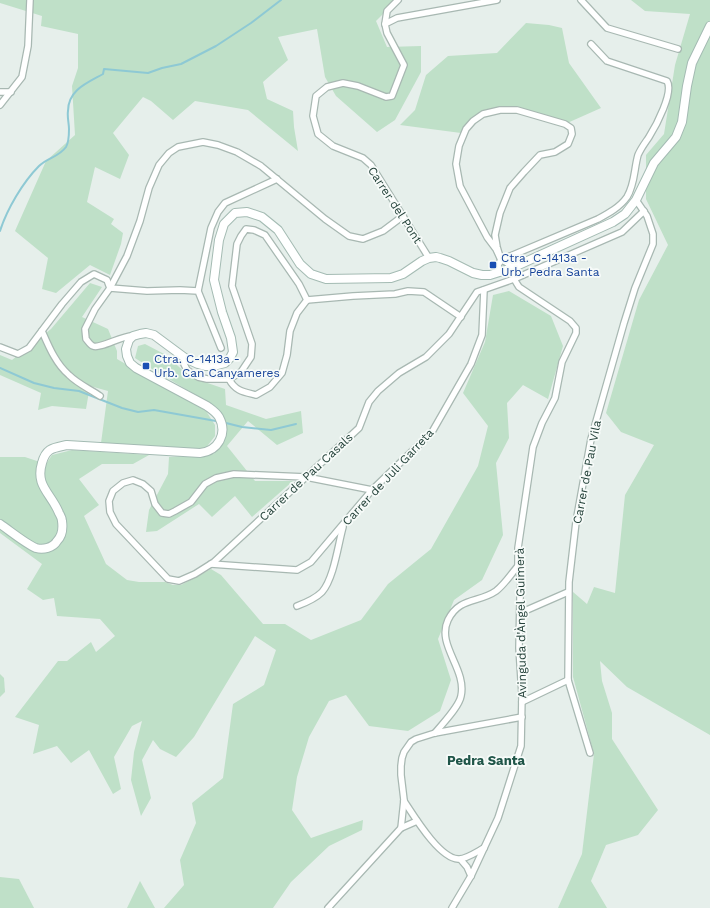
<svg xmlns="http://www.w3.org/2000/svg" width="710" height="908" viewBox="0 0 710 908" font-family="'Work Sans',sans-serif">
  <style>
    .green { fill: #bfe0c8 }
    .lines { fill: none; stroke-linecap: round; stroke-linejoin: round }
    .stream { stroke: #8ec9d4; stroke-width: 2 }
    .street-casing { stroke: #a8b8b2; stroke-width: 8 }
    .secondary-casing { stroke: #a4bbb3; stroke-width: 10 }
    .street { stroke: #fff; stroke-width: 5.5 }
    .secondary { stroke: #fff; stroke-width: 8 }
    .transit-dot { fill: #1a4fb4; stroke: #f7fbf9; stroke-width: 1.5 }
    .labels { text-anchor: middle; stroke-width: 3.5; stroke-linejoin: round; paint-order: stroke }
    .street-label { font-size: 12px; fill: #24423a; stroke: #f7fbf9 }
    .transit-label { font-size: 12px; fill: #164399; stroke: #f7fbf9; text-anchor: start }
    .neighbourhood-label { font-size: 13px; font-weight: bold; fill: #1f5548; stroke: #f7fbf9 }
  </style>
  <rect width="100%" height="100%" fill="#e6efeb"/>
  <!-- green -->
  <g class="green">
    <polygon points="0,0 397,0 376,21 387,47 421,46 421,72 395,120 377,132 336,96 325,77 317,29 278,37 288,60 263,82 267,99 293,111 294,127 298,151 248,110 195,101 173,120 151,101 143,97 113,133 129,155 120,179 95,167 87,202 114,219 111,224 123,233 121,244 110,275 90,265 56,293 42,289 48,258 15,231 46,161 75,135 72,86 78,68 78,34 41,26 42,16 0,3"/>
    <polygon points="631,0 710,0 710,735 627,687 600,661 602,681 612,713 612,739 658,810 638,835 606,845 591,881 607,908 558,908 582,854 594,754 573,677 573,592 587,604 594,587 615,593 625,495 654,445 621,432 606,413 639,300 668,245 646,199 646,155 664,134 675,65 690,14 645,11"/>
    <polygon points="526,23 549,25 562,28 569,63 601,108 565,124 516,110 483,114 461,133 400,125 415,110 426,75 448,56 497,53"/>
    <polygon points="90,283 102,287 82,317 108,329 117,351 117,359 206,411 215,425 215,436 205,449 187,449 101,443 108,391 90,386 86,409 52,406 38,410 41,393 0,375 0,355 12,360 51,329"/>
    <polygon points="509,291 551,316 563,346 548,399 523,385 507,403 509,438 496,463 503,535 482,580 454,600 438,639 451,680 440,711 408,731 369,726 346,695 329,701 309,737 297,777 292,810 311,838 363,820 362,830 329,846 291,882 273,908 164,908 184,885 180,860 196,823 192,803 223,778 233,704 264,685 276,650 255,636 194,737 176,757 160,749 153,740 142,760 151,798 141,816 131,780 134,752 142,721 132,726 114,757 121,789 113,794 89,750 71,763 57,746 33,754 39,725 15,717 58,661 67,661 91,642 96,652 115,636 100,619 57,616 54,598 43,600 27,589 42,564 0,533 0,457 25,457 46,464 52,455 72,450 149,455 133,464 102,464 79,479 99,505 84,516 106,564 127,580 139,582 165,582 173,585 181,585 211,569 221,575 263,624 285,624 311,640 361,620 388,584 431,549 478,466 488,426 463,393 485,342 493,295"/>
    <polygon points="145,344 166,355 190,377 225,389 226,405 266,419 301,411 303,433 277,445 248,421 227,446 255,481 293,481 252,517 235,496 212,517 199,504 157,531 146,532 149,510 168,474 169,457 214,454 223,434 216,407 152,369 135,358 138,346"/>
    <polygon points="0,674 4,678 5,692 0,697"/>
    <polygon points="0,877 19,879 34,908 0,908"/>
    <polygon points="140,881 155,908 127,908"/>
  </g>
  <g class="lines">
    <!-- stream -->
    <g class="stream">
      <path d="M0,231C7,209 23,182 39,166C47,158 59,157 66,147C69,142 69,135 69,129C69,123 67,117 68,111C68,90 87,83 103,74L104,69L148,73L162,68L181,64L216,46L251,23L281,0"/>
      <polyline points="0,368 34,383 54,388 79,391 122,408 138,412 154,410 216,421"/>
      <polyline points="226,423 242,427 271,430 296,424"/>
    </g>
    <defs>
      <g id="street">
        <polyline points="581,0 607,28 678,49"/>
        <polyline points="385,24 387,11 398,0"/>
        <polyline points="0,92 11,92"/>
        <polyline points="0,105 22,77 28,46 30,0"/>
        <polygon points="500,110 517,110 565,124 571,128 572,134 568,144 555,152 540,155 524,172 510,188 500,213 495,235 497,247 501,260 496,249 487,237 460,186 456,164 459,146 466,129 473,121 483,114"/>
        <polyline points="429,258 371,165 363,158 333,146 318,134 313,116 316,96 327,87 343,83 358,86 386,97 392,96 404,65 387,33 385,24 397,18 497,0"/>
        <path d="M501,260L598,219C609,213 620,207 627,197C635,184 634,169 638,155C641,148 645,143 649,137C656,126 674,92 667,81L607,61L591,44"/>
        <polyline points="499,273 498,265 501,260"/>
        <polyline points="198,291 211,228 218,212 225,203 277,179"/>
        <polyline points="307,300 353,296 395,294 408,291 424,292 461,317"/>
        <path d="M42,331C49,347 56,364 69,375C78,384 90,389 100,396"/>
        <path d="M0,347L18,354L29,348L62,304L81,282L94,274L107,280L110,288L95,309L85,329L86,339C88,341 90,345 93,346C101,349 122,335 133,336"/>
        <polyline points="221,348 198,291 180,290 147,291 110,288 127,256 140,221 149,188 159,165 169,153 178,147 203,142 218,145 237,152 261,166 325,219 349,236 363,239 383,231 403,216"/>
        <polyline points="185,358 184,364 187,370 198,377 207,379 229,379 241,372 251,357 252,344 232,286 237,244 241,236 246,229 254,230 265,235 299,284 307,300"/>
        <path d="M229,379C235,391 244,392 256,395L270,387L282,373L287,355L290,331L297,313L307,300"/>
        <polyline points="372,490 306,477 234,474 216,478 205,484 191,502 175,511 169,514 162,513 155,504 151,491 143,484 133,480 123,483 113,491 109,501 110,512 116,524 168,579 179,581 195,574 214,562 359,428 369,402 378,391 399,373 426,357 449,334 477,292 514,279 622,232 644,211"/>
        <polyline points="211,564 297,570 311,562 372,490 432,432 471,364 482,335 484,290"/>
        <path d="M297,606C305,603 316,598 322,592C334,578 338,545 343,527"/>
        <polyline points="520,613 568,592"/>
        <polyline points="522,702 568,680"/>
        <path d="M435,733C443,723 459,707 461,696C467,669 436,645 448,620C459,597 479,603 496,591C505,584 511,574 518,566"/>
        <polyline points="590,753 568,680 569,582 576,522 591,439 624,323 635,288 653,244 653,234 647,216 636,200"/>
        <path d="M404,801C414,816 439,858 458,859C465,860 478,851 484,848"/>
        <polyline points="401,828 404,800 401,775 401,766 402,758 404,752 411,742 416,739 435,733 522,717"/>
        <polyline points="461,860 467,867 471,876"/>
        <polyline points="328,908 401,828 417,821"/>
        <path d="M452,908L471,876L498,818L521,746L522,695L519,648L520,598L521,581L518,566V548L533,447L542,423L555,398L562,362L576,333V328L570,321L519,287C517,284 515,281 514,278C509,267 514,265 501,260"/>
      </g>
      <path id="secondary" d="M0,524C9,530 26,544 36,548C43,550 53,548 57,541C62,536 63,528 62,521C62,518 60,515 59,513C51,493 35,486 42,463C46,448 53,448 67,445L200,453C218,451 228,434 219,417C216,412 211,409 207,406L136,368L130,363L127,356L126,349L129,340L133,336L140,334L146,333L154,335L185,358L198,364L205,366H213L225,363L230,358L233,352L231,338L222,312L214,280L219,240L224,224L235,213L247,212L262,217L278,230L300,264L311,274L326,279L391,278L403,274L422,261L429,258L436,257L440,258L449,261L473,273L482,275H490L512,268L613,222L625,214L636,200L654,163L676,137L682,122L687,86L692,63L710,26"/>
    </defs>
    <!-- street casing -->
    <use href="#street" class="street-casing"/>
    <!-- secondary casing -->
    <use href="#secondary" class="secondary-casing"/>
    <!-- street -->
    <use href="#street" class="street"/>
    <!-- secondary -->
    <use href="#secondary" class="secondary"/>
  </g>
  <!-- markers -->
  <g class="transit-dot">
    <rect x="489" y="261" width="8" height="8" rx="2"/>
    <rect x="142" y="362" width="8" height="8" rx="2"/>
  </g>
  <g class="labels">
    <!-- street labels -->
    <g class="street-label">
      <text transform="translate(395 205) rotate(57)" y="4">Carrer del Pont</text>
      <text transform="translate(587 472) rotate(-79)" y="4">Carrer de Pau Vila</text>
      <text transform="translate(306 477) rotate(-43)" y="4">Carrer de Pau Casals</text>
      <text transform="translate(388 477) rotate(-47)" y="4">Carrer de Juli Garreta</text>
      <text transform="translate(521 623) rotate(-91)" y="4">Avinguda d'Àngel Guimerà</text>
    </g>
    <!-- transit labels -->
    <g class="transit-label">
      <text x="501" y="262">Ctra. C-1413a -<tspan x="501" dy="14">Urb. Pedra Santa</tspan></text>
      <text x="154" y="363">Ctra. C-1413a -<tspan x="154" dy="14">Urb. Can Canyameres</tspan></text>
    </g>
    <!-- neighbourhood labels -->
    <g class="neighbourhood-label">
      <text x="486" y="765">Pedra Santa</text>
    </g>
  </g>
</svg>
